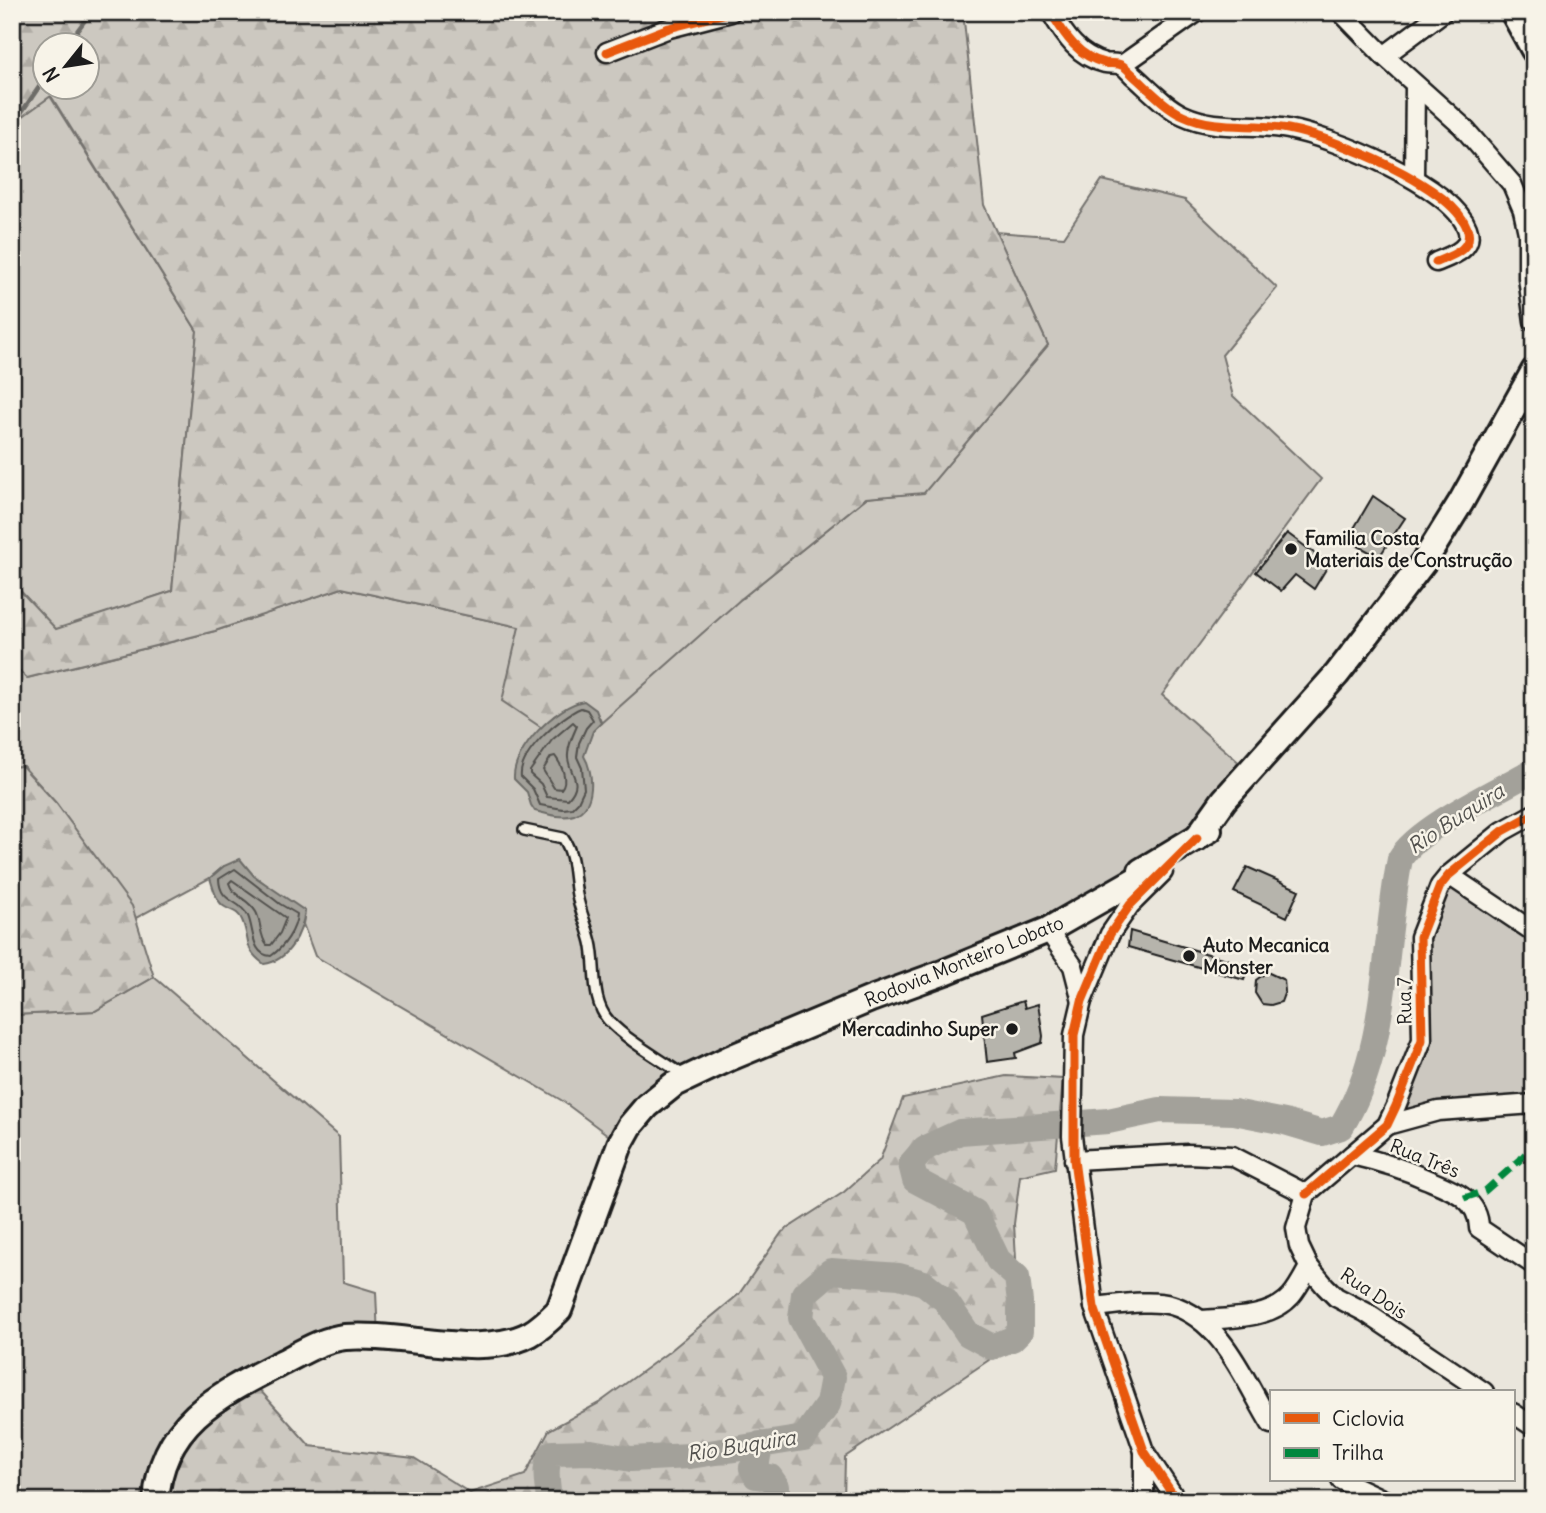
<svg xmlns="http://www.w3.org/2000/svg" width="1546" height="1513" viewBox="0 0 1546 1513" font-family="Delius,sans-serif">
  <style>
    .grass { fill: #ccc8c0; stroke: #74726e; stroke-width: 2 }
    .forest { fill: url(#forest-firs); stroke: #74726e; stroke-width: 2; fill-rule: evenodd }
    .water { fill: #a3a19a; stroke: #6d6c68; stroke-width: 2 }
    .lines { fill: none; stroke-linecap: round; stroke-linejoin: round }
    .shore { stroke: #52514e; stroke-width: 2 }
    .stream { stroke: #6d6c68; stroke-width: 4.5 }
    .river { stroke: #a3a19a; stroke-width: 26 }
    .building { fill: #b6b4ac; stroke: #1c1c1c; stroke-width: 2 }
    .service-casing { stroke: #1c1c1c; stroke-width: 14 }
    .minor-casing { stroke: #1c1c1c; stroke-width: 23 }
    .secondary-casing { stroke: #1c1c1c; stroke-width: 30 }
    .service { stroke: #f7f3e8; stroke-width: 9 }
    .minor { stroke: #f7f3e8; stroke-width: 18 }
    .secondary { stroke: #f7f3e8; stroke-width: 24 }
    .quiet { stroke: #00873e; stroke-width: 7; stroke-dasharray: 14 7; stroke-linecap: butt }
    .cycleway-casing { stroke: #f7f3e8; stroke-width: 13 }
    .cycleway { stroke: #e8590c; stroke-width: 9 }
    .poi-dot { fill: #1c1c1c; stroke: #f7f3e8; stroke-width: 2.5 }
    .labels { text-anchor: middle; stroke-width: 5; stroke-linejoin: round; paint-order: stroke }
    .poi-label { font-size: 19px; font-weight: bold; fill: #1c1c1c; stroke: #f7f3e8; text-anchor: start }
    .street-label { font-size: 19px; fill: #1c1c1c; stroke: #f7f3e8 }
    .water-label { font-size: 21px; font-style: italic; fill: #52514e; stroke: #f7f3e8 }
  </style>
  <defs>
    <pattern id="forest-firs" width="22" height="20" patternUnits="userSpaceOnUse" patternTransform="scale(1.75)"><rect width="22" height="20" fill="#ccc8c0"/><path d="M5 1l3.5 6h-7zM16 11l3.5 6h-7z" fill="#afaba4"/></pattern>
  </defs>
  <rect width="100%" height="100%" fill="#eae6dc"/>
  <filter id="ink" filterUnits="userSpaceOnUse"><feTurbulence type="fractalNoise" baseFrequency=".0143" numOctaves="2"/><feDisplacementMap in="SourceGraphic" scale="14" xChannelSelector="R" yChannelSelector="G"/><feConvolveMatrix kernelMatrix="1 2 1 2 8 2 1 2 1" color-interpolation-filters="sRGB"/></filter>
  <g filter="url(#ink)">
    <!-- grass -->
    <g class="grass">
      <polygon points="50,96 197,331 172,591 56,630 12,582 12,124"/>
      <polygon points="1102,180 1185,200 1277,288 1222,355 1233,396 1321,479 1162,695 1250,772 1197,838 1094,905 673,1085 620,1144 561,1100 315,956 303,924 305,911 284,899 246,869 224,866 210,878 136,918 56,803 23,766 12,767 12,664 28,678 215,631 342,588 519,627 741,599 866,498 924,492 1048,345 996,232 1064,237"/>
      <polygon points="1451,884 1534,941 1534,1104 1396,1123 1428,1041 1430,934"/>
      <polygon points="154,977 339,1137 343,1282 376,1292 378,1338 344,1337 250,1379 157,1501 12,1501 12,1015 95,1011"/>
    </g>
    <!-- forest -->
    <g class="forest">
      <path d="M12,12H963L984,205L1048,345L924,493L866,498L741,599L601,723L600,718L579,702L554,716L542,728L502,701L519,627L342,588L215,631L27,678L12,664V582L56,629L172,591L197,331L51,96L12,124ZM46,46H88V88H46Z"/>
      <polygon points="22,766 56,803 132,906 154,977 95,1011 12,1015 12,767"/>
      <polygon points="1006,1076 1063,1079 1055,1168 1020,1176 1014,1224 1017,1277 1020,1302 1012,1339 992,1347 989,1360 845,1457 844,1501 156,1501 165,1461 250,1379 310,1446 414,1458 470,1493 525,1475 549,1430 599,1403 670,1351 739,1294 782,1232 844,1192 880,1160 903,1098"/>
    </g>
    <!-- water -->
    <g class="water">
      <path d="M584,701L596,710L601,723L593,731L584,756C594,772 596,807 574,815C562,819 547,814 535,811L531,805L527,792L514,779C512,750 557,705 584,701Z"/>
      <path d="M240,859L254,876L305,911C302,933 289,961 264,964C242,948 251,940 242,920C238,911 232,911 225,907C216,902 213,887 210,878L224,866Z"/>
    </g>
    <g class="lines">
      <!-- shore -->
      <g class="shore">
        <path d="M581,708L587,710L593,720L586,728L579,743L577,757L582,768L584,789L578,802L572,808L563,809L540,805L533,789L521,777C518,754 561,716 581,708Z"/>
        <path d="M573,722L577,726C573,735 567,747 568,758C570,776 584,781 568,799L547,797L541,784L530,774V771L552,740Z"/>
        <path d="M555,756C561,764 569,780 561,789L554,788L543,770L551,757Z"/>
        <path d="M235,869L280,904L297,914C296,930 284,947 271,956C251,955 254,929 248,916C239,898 220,904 219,879Z"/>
        <path d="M232,880L286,918L280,933L271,945H267C259,936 262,923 256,912C248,898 233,897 229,883Z"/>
      </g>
      <!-- stream -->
      <g class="stream">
        <polyline points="66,46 91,12"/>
        <polyline points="12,126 46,77"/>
      </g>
      <!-- river -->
      <g class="river">
        <polyline points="760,1444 757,1462 752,1468 756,1476 770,1477 777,1487 778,1501"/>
        <path d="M549,1501C548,1486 542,1464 553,1453L591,1452L631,1459L690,1456L804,1438L828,1404L833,1377L801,1318L804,1294L831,1271L899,1276L924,1283L945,1300L968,1334L992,1347L1012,1339L1020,1331V1302L1017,1277L998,1260L975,1212L915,1180L911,1164L925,1148L960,1132L1108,1121L1160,1110L1234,1112L1285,1122L1322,1133L1341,1127C1390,1048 1382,948 1400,859C1417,829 1493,793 1525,775L1534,776"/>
      </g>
    </g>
    <!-- building -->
    <g class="building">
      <polygon points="1373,496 1405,518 1379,557 1347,540"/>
      <polygon points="1287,533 1329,564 1314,589 1295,575 1281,591 1256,572"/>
      <polygon points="1247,867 1299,890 1287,917 1234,892"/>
      <polygon points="1130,931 1249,966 1244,980 1128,947"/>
      <polygon points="1267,972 1284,980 1285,991 1281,1002 1271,1005 1262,1004 1255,993 1256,980"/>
      <polygon points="1023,1001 1025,1008 1038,1004 1043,1036 1042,1043 1015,1053 1016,1058 987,1062 982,1014"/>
    </g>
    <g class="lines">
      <defs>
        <path id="service" d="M524,830L563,838C575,855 573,875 577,895C580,911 587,926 591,942C597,966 590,1000 609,1021C629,1042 659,1058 683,1075"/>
        <g id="minor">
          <polyline points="1341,12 1384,56 1462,126 1512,184 1523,210 1528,233 1528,278 1534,321"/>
          <path d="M1052,14C1065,36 1079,57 1105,63C1110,64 1117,63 1121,65C1125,66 1130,72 1133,75C1148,88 1165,107 1183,115C1217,131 1253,122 1288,129C1332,137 1451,185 1467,228C1475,249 1451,256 1436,262"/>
          <polyline points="607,52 669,28 731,12"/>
          <polyline points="1384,56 1443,12"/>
          <polyline points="1122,65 1197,12"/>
          <polyline points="1414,179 1415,85"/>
          <polyline points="1163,872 1130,905 1110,934 1082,1001 1074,1035 1072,1136 1094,1307 1144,1451 1177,1501"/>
          <polyline points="1449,875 1534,932"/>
          <polyline points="1048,930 1073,966 1082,1001"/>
          <polyline points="1387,1125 1438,1111 1534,1104"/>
          <path d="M1352,1155C1378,1161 1402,1168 1426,1179C1450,1189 1479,1198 1479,1228L1534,1265"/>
          <polyline points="1074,1160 1188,1154 1232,1156 1306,1194"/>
          <polyline points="1306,1194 1387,1125 1396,1106 1422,1040 1420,937 1440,886 1449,875 1503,831 1534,814"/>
          <polyline points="1306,1194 1296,1228 1299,1246 1309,1267 1325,1286 1336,1297 1365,1312 1484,1392"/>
          <path d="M1094,1307C1116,1305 1151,1299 1171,1305C1223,1320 1245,1382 1271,1424"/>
          <path d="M1201,1320C1230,1318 1271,1319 1291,1296C1298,1288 1304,1276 1309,1267"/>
          <polyline points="1513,1413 1534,1427"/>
          <polyline points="1144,1452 1144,1501"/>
          <polyline points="1341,1480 1386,1501"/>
        </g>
        <g id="secondary">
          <polyline points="1513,12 1534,50"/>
          <polyline points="1197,838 1224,800 1337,674 1425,560 1461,502 1534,371"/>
          <polyline points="1141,871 1209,830"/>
          <path d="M156,1501C161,1422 220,1394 281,1363C301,1353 323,1339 345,1337C400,1332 481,1360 530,1334C541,1328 550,1319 559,1310L620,1144L630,1126L647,1106L673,1085L730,1058L871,999L945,972L1048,930L1146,874L1155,864"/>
        </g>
      </defs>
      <!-- service casing -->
      <use href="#service" class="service-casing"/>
      <!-- minor casing -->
      <use href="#minor" class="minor-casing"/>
      <!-- secondary casing -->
      <use href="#secondary" class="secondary-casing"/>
      <!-- service -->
      <use href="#service" class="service"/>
      <!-- minor -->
      <use href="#minor" class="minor"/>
      <!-- secondary -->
      <use href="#secondary" class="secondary"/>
      <!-- quiet -->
      <polyline class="quiet" points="1464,1198 1485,1191 1520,1160 1534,1144"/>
      <defs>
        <g id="cycleway">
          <path d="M1052,14C1065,36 1079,57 1105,63C1110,64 1117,63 1121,65C1125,66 1130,72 1133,75C1148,88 1165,107 1183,115C1217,131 1253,122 1288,129C1332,137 1451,185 1467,228C1475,249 1451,256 1436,262"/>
          <polyline points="607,52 669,28 731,12"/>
          <polyline points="1306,1194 1387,1125 1396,1106 1422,1040 1420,937 1440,886 1449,875 1503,831 1534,814"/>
          <polyline points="1177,1501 1144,1451 1094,1307 1074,1160 1074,1035 1082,1001 1110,934 1130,905 1197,838"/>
        </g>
      </defs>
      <!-- cycleway casing -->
      <use href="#cycleway" class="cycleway-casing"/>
      <!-- cycleway -->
      <use href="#cycleway" class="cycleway"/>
    </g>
  </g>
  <!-- markers -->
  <g class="poi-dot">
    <circle cx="1291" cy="549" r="7"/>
    <circle cx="1189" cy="956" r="7"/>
    <circle cx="1012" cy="1029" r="7"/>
  </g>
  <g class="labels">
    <!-- poi labels -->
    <g class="poi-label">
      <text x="1305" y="545">Familia Costa<tspan x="1305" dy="22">Materiais de Construção</tspan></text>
      <text x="1203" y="952">Auto Mecanica<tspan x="1203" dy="22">Monster</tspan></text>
      <text x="998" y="1036" text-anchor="end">Mercadinho Super</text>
    </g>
    <!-- street labels -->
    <g class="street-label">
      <text transform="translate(964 961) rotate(-22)" y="7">Rodovia Monteiro Lobato</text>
      <text transform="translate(1404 1001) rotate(-91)" y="7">Rua 7</text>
      <text transform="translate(1425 1158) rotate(22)" y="7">Rua Três</text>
      <text transform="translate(1374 1293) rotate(34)" y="7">Rua Dois</text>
    </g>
    <!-- water labels -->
    <g class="water-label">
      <text transform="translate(1456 819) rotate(-33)" y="7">Rio Buquira</text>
      <text transform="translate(741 1446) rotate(-9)" y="7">Rio Buquira</text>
    </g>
  </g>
  <!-- margin -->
  <rect width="1546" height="1513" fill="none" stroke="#f7f3e8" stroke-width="42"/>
  <rect x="21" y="21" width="1504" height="1471" fill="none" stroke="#1c1c1c" stroke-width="2.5" filter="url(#ink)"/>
  <!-- legend -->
  <rect x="1270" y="1390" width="245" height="91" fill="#f7f3e8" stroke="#9f9d96" stroke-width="2"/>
  <rect x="1284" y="1413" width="35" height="10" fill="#e8590c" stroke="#9f9d96" stroke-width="2"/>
  <text x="1332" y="1426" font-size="21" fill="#1c1c1c">Ciclovia</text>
  <rect x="1284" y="1448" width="35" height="10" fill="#00873e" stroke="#9f9d96" stroke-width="2"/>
  <text x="1332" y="1460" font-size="21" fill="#1c1c1c">Trilha</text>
  <!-- north arrow -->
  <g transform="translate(66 66) rotate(240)"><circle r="33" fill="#f7f3e8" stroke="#9f9d96" stroke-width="2"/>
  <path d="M0-5L12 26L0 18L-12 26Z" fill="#1c1c1c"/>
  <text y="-10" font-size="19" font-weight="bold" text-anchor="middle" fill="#1c1c1c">N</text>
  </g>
</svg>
